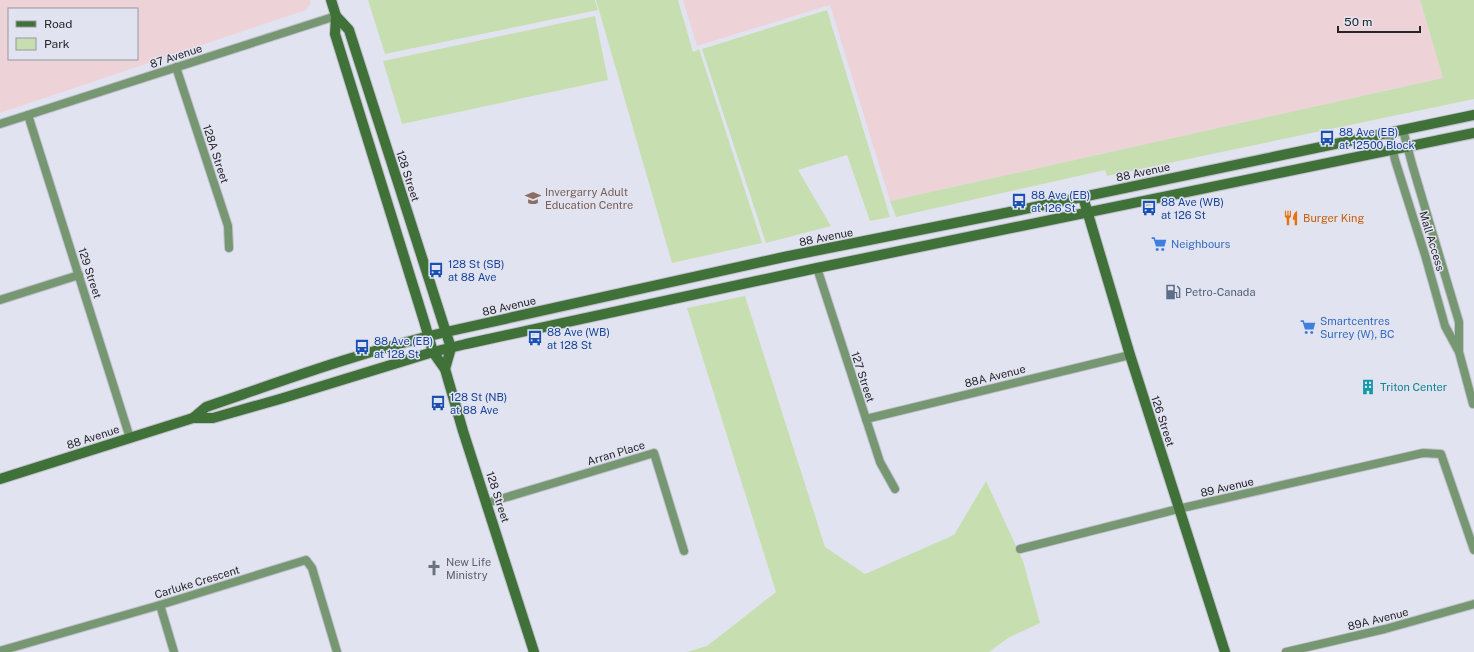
<svg xmlns="http://www.w3.org/2000/svg" width="1474" height="652" viewBox="0 0 1474 652" font-family="'Public Sans',sans-serif">
  <style>
    .industrial { fill: #edd3d7; fill-rule: evenodd }
    .green { fill: #c7dfb0 }
    .lines { fill: none; stroke-linecap: round; stroke-linejoin: round }
    .street-casing { stroke: #c0c1cc; stroke-width: 10 }
    .secondary-casing { stroke: #c0c1cc; stroke-width: 12 }
    .street { stroke: #769771; stroke-width: 8 }
    .secondary { stroke: #3f7139; stroke-width: 10 }
    .labels { text-anchor: middle; stroke-width: 3; stroke-linejoin: round; paint-order: stroke }
    .street-label { font-size: 11px; fill: #25252a; stroke: #e2e3f0 }
    .transit-label { font-size: 11px; fill: #164399; stroke: #e2e3f0; text-anchor: start }
    .education-label { font-size: 11px; fill: #785e54; stroke: #e2e3f0; text-anchor: start }
    .food-label { font-size: 11px; fill: #c56008; stroke: #e2e3f0; text-anchor: start }
    .shop-label { font-size: 11px; fill: #366cbe; stroke: #e2e3f0; text-anchor: start }
    .service-label { font-size: 11px; fill: #4e5e75; stroke: #e2e3f0; text-anchor: start }
    .culture-label { font-size: 11px; fill: #0d838f; stroke: #e2e3f0; text-anchor: start }
    .worship-label { font-size: 11px; fill: #5b616d; stroke: #e2e3f0; text-anchor: start }
  </style>
  <rect width="100%" height="100%" fill="#e2e3f0"/>
  <!-- industrial -->
  <g class="industrial">
    <path d="M0,0H310L311,3L306,10L0,113ZM9,9H137V59H9Z"/>
    <polygon points="683,0 1420,0 1443,78 890,201 830,5 697,46"/>
  </g>
  <!-- green -->
  <g class="green">
    <polygon points="368,0 595,0 598,10 385,54"/>
    <polygon points="596,0 678,0 693,52 699,49 762,243 672,263"/>
    <polygon points="1420,0 1474,0 1474,99 1107,176 1105,170 896,217 890,201 1443,78"/>
    <polygon points="827,10 890,217 870,221 847,155 798,170 831,226 766,243 702,49"/>
    <polygon points="595,16 608,80 402,124 383,61"/>
    <polygon points="745,296 825,547 865,574 954,535 986,481 1023,561 1040,623 1008,638 989,652 687,652 707,646 776,592 687,308"/>
  </g>
  <g class="lines">
    <defs>
      <g id="street">
        <polyline points="176,67 228,226 229,248"/>
        <polyline points="28,115 130,438"/>
        <polyline points="0,124 336,16"/>
        <polyline points="1403,130 1412,164 1459,322 1459,352 1473,404"/>
        <polyline points="1389,133 1395,160 1425,255 1445,326 1458,350"/>
        <polyline points="817,268 880,462 895,489"/>
        <polyline points="0,300 79,275"/>
        <polyline points="866,419 1130,355"/>
        <polyline points="487,503 654,453 684,551"/>
        <polyline points="1020,549 1178,509 1423,453 1441,454 1474,550"/>
        <polyline points="160,605 174,652"/>
        <polyline points="0,651 160,605 306,560 312,568 337,652"/>
        <polyline points="1286,652 1385,629 1474,604"/>
      </g>
      <g id="secondary">
        <polyline points="331,0 336,16 335,34 424,321 433,352 445,369 463,431 534,652"/>
        <polyline points="336,16 349,30 451,348"/>
        <polyline points="1083,197 1130,355 1225,652"/>
        <polyline points="445,369 451,348"/>
        <path d="M193,418L206,407C285,380 364,351 446,332L784,257L1015,211L1474,115"/>
        <polyline points="0,479 193,418 213,418 280,399 433,352 466,344 817,268 1474,133"/>
      </g>
    </defs>
    <!-- street casing -->
    <use href="#street" class="street-casing"/>
    <!-- secondary casing -->
    <use href="#secondary" class="secondary-casing"/>
    <!-- street -->
    <use href="#street" class="street"/>
    <!-- secondary -->
    <use href="#secondary" class="secondary"/>
  </g>
  <!-- icons -->
  <defs>
    <symbol id="bus-bare" viewBox="-9 -9 18 18"><path d="M-5-6H5V4H4V6H2V4H-2V6H-4V4H-5ZM-3.5-4V0h7V-4ZM-3.5 1.2v1.5H-2V1.2ZM2 1.2v1.5H3.5V1.2Z" fill="#1a4fb4" stroke="#e2e3f0" stroke-width="2.5" paint-order="stroke"/></symbol>
    <symbol id="school-bare" viewBox="-9 -9 18 18"><path d="M0-5L7-2L0 1L-7-2ZM-4 1L0 2.5L4 1V4Q0 6-4 4Z" fill="#8d6e63" stroke="#e2e3f0" stroke-width="2.5" paint-order="stroke"/></symbol>
    <symbol id="restaurant-bare" viewBox="-9 -9 18 18"><path d="M-5-6h1v4h1v-4h1v4h1v-4h1v5L-1.5 .5V6h-2V.5L-5-1ZM5-6V6H3V1.5H1.5Q1.5-4 5-6Z" fill="#e8710a" stroke="#e2e3f0" stroke-width="2.5" paint-order="stroke"/></symbol>
    <symbol id="supermarket-bare" viewBox="-9 -9 18 18"><path d="M-6-5.5h2.5l.6 2H6L4.5 2H-2.5L-4.4-4H-6ZM-1.5 3.2a1.3 1.3 0 1 0 .1 0ZM3 3.2a1.3 1.3 0 1 0 .1 0Z" fill="#3f7fe0" stroke="#e2e3f0" stroke-width="2.5" paint-order="stroke"/></symbol>
    <symbol id="fuel-bare" viewBox="-9 -9 18 18"><path d="M-5.5-6h7V0h2V4h1.3V-2.5L3-4.5l.8-.8L6-3V5H2.5V1h-1V6h-7ZM-4.2-4.7v3.2H.2V-4.7Z" fill="#5c6f8a" stroke="#e2e3f0" stroke-width="2.5" paint-order="stroke"/></symbol>
    <symbol id="building-bare" viewBox="-9 -9 18 18"><path d="M-4-6H4V6H1V3H-1V6H-4ZM-2.5-4.3h1.7v1.8h-1.7ZM.8-4.3h1.7v1.8H.8ZM-2.5-1h1.7V.8h-1.7ZM.8-1h1.7V.8H.8Z" fill="#0f9aa8" stroke="#e2e3f0" stroke-width="2.5" paint-order="stroke"/></symbol>
    <symbol id="church-bare" viewBox="-9 -9 18 18"><path d="M-1.2-6h2.4v3.5h3.3v2.4h-3.3V6h-2.4V-.1h-3.3v-2.4h3.3Z" fill="#6b7280" stroke="#e2e3f0" stroke-width="2.5" paint-order="stroke"/></symbol>
  </defs>
  <g fill-rule="evenodd">
    <use href="#bus-bare" x="1316" y="127" width="22" height="22"/>
    <use href="#school-bare" x="522" y="187" width="22" height="22"/>
    <use href="#bus-bare" x="1008" y="190" width="22" height="22"/>
    <use href="#bus-bare" x="1138" y="197" width="22" height="22"/>
    <use href="#restaurant-bare" x="1280" y="207" width="22" height="22"/>
    <use href="#supermarket-bare" x="1148" y="233" width="22" height="22"/>
    <use href="#bus-bare" x="425" y="259" width="22" height="22"/>
    <use href="#fuel-bare" x="1162" y="281" width="22" height="22"/>
    <use href="#supermarket-bare" x="1297" y="316" width="22" height="22"/>
    <use href="#bus-bare" x="524" y="327" width="22" height="22"/>
    <use href="#bus-bare" x="351" y="336" width="22" height="22"/>
    <use href="#building-bare" x="1357" y="376" width="22" height="22"/>
    <use href="#bus-bare" x="427" y="392" width="22" height="22"/>
    <use href="#church-bare" x="423" y="557" width="22" height="22"/>
  </g>
  <g class="labels">
    <!-- street labels -->
    <g class="street-label">
      <text transform="translate(176 56) rotate(-18)" y="4">87 Avenue</text>
      <text transform="translate(216 154) rotate(72)" y="4">128A Street</text>
      <text transform="translate(1143 172) rotate(-12)" y="4">88 Avenue</text>
      <text transform="translate(408 176) rotate(72)" y="4">128 Street</text>
      <text transform="translate(826 237) rotate(-11)" y="4">88 Avenue</text>
      <text transform="translate(1432 241) rotate(73)" y="4">Mall Access</text>
      <text transform="translate(90 273) rotate(72)" y="4">129 Street</text>
      <text transform="translate(509 306) rotate(-13)" y="4">88 Avenue</text>
      <text transform="translate(995 376) rotate(-14)" y="4">88A Avenue</text>
      <text transform="translate(863 377) rotate(72)" y="4">127 Street</text>
      <text transform="translate(1163 421) rotate(72)" y="4">126 Street</text>
      <text transform="translate(93 437) rotate(-18)" y="4">88 Avenue</text>
      <text transform="translate(616 453) rotate(-17)" y="4">Arran Place</text>
      <text transform="translate(1227 487) rotate(-13)" y="4">89 Avenue</text>
      <text transform="translate(498 497) rotate(72)" y="4">128 Street</text>
      <text transform="translate(197 582) rotate(-17)" y="4">Carluke Crescent</text>
      <text transform="translate(1378 619) rotate(-14)" y="4">89A Avenue</text>
    </g>
    <!-- transit labels -->
    <g class="transit-label">
      <text x="1339" y="136">88 Ave (EB)<tspan x="1339" dy="13">at 12500 Block</tspan></text>
      <text x="1031" y="199">88 Ave (EB)<tspan x="1031" dy="13">at 126 St</tspan></text>
      <text x="1161" y="206">88 Ave (WB)<tspan x="1161" dy="13">at 126 St</tspan></text>
      <text x="448" y="268">128 St (SB)<tspan x="448" dy="13">at 88 Ave</tspan></text>
      <text x="547" y="336">88 Ave (WB)<tspan x="547" dy="13">at 128 St</tspan></text>
      <text x="374" y="345">88 Ave (EB)<tspan x="374" dy="13">at 128 St</tspan></text>
      <text x="450" y="401">128 St (NB)<tspan x="450" dy="13">at 88 Ave</tspan></text>
    </g>
    <!-- education labels -->
    <g class="education-label">
      <text x="545" y="196">Invergarry Adult<tspan x="545" dy="13">Education Centre</tspan></text>
    </g>
    <!-- food labels -->
    <g class="food-label">
      <text x="1303" y="222">Burger King</text>
    </g>
    <!-- shop labels -->
    <g class="shop-label">
      <text x="1171" y="248">Neighbours</text>
      <text x="1320" y="325">Smartcentres<tspan x="1320" dy="13">Surrey (W), BC</tspan></text>
    </g>
    <!-- service labels -->
    <g class="service-label">
      <text x="1185" y="296">Petro-Canada</text>
    </g>
    <!-- culture labels -->
    <g class="culture-label">
      <text x="1380" y="391">Triton Center</text>
    </g>
    <!-- worship labels -->
    <g class="worship-label">
      <text x="446" y="566">New Life<tspan x="446" dy="13">Ministry</tspan></text>
    </g>
  </g>
  <!-- legend -->
  <rect x="8" y="8" width="130" height="52" fill="#e2e3f0" stroke="#9697a1"/>
  <rect x="16" y="21" width="20" height="6" fill="#3f7139" stroke="#9697a1"/>
  <text x="44" y="28" font-size="12" fill="#25252a">Road</text>
  <rect x="16" y="38" width="20" height="12" fill="#c7dfb0" stroke="#9697a1"/>
  <text x="44" y="48" font-size="12" fill="#25252a">Park</text>
  <!-- scale -->
  <path d="M1338 26v6h82v-6" fill="none" stroke="#25252a" stroke-width="2"/>
  <text x="1344" y="26" font-size="12" fill="#25252a" stroke="#e2e3f0" stroke-width="3" paint-order="stroke">50 m</text>
</svg>
